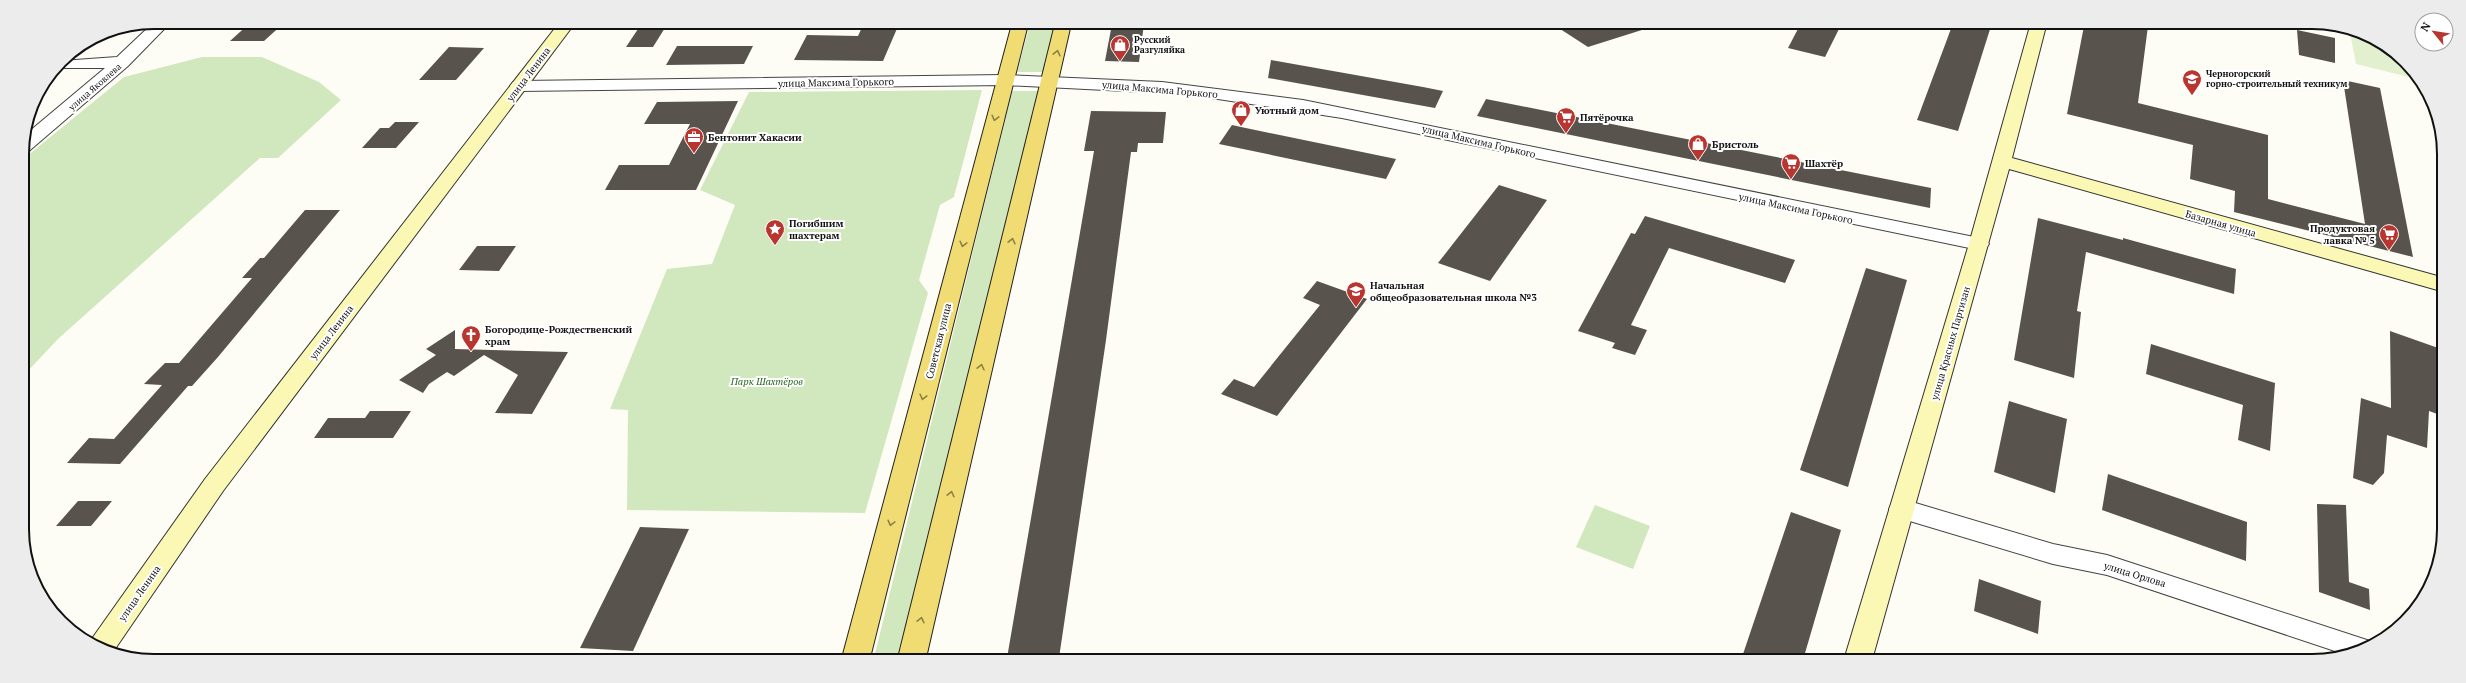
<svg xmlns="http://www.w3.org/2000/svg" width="2466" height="683" viewBox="0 0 2466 683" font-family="'PT Serif',serif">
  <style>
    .green { fill: #d1e8bf }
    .pitch { fill: #e2f0d0 }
    .building { fill: #59534d }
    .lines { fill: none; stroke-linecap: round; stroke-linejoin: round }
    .street-casing { stroke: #444; stroke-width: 2 }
    .secondary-casing { stroke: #333; stroke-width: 2 }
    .primary-casing { stroke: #222; stroke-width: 2 }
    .street { fill: #fff; fill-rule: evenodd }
    .secondary { fill: #faf8b4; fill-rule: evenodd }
    .primary { fill: #f0dc73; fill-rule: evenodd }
    .oneway { stroke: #8c8147 }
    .labels { text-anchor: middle; stroke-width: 4; stroke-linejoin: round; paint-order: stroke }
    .far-poi-label { font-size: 9px; font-weight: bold; fill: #111; stroke: #fff; text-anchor: start }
    .far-street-label { font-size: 9px; fill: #111; stroke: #fff }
    .street-label { font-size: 10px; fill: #111; stroke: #fff }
    .poi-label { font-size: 10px; font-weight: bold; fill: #111; stroke: #fff; text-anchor: start }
    .park-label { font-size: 10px; font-style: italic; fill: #2c6623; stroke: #fff }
    .rim { fill: none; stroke: #111; stroke-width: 2 }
  </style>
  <rect width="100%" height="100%" fill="#fefdf5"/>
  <!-- green -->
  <g class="green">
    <polygon points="1030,24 1055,24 1044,72 1017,72"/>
    <polygon points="202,57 262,57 319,82 341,100 278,158 260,158 58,339 24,375 22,160 124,77"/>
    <polygon points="982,90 954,197 940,205 919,280 928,293 865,513 627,510 628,410 610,409 667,269 712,264 735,205 700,190 749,92"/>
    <polygon points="1012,91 1038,91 898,658 874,658"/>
    <polygon points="1595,505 1650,526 1633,569 1576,547"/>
  </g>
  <!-- pitch -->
  <path class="pitch" d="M2349,28C2375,38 2404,52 2417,79L2356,64Z"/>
  <!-- building -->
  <g class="building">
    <polygon points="251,22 285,22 264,41 230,41"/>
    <polygon points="642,23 668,23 653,47 626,47"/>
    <polygon points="864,23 899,24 883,61 794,60 807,35 858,36"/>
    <polygon points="1112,24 1144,24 1139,62 1105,61"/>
    <polygon points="1554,25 1645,25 1645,29 1588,47"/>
    <polygon points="1800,25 1841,25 1825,57 1788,48"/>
    <polygon points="1952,26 1991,26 1958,131 1917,120"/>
    <polygon points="2084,26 2148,26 2138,103 2268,135 2268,199 2365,224 2343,80 2380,88 2413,257 2234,212 2235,191 2190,179 2193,145 2067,114"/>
    <polygon points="2297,30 2335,38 2335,63 2299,55"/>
    <polygon points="677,46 753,46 744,64 666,65"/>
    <polygon points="449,47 484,48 456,80 419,80"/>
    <polygon points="1271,60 1423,87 1443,91 1435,108 1268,78"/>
    <polygon points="1486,99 1931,188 1930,208 1477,116"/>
    <polygon points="738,101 696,190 605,190 619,165 669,165 690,124 644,124 657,102"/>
    <polygon points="1091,111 1166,112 1163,143 1138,143 1137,152 1131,152 1106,340 1059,658 1007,658 1094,151 1084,151"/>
    <polygon points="395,122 419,122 396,148 362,148 380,128 389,128"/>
    <polygon points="1232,125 1241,127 1396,159 1386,179 1219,144"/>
    <polygon points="1499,185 1547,200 1490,281 1438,263"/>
    <polygon points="305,210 340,210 218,357 192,386 188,386 120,464 67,463 89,438 114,439 162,385 144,384 165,363 179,363 252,278 242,278 260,258 264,258"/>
    <polygon points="1645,216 1795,260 1785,283 1669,248 1631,325 1647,330 1635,355 1612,348 1615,343 1578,331 1631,233 1635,234"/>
    <polygon points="2038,218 2123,240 2123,238 2236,269 2234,294 2086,252 2077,311 2081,312 2074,378 2014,360"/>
    <polygon points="477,246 516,246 499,271 459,270"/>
    <polygon points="1866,268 1907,280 1848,487 1800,470"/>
    <polygon points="1317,281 1367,299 1277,416 1221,394 1234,379 1254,387 1320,305 1303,298"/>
    <polygon points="455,330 455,349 568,352 532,414 495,413 518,375 484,355 454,376 447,372 429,384 423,393 399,380 436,355 426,349"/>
    <polygon points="2390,331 2441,349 2440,415 2429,411 2427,448 2387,435 2384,473 2373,485 2353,478 2361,398 2391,408"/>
    <polygon points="2151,344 2275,383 2270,451 2238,440 2243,405 2146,374"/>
    <polygon points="2009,401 2067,419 2055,493 1994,472"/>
    <polygon points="370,411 411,411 393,438 314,438 328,418 365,418"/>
    <polygon points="2108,474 2247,522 2246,561 2102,510"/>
    <polygon points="78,501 112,501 91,526 56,526"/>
    <polygon points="2317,504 2346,505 2349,582 2369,589 2370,610 2319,592"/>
    <polygon points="1791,512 1841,530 1803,660 1741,660"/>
    <polygon points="640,527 689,529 633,651 580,648"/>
    <polygon points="1979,579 2041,601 2038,634 1974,611"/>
  </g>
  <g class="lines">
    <defs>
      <g id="street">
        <polygon points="154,22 171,22 128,66 29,151 22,152 25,135 105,68 56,68 61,61 117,57"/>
        <polygon points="1005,75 1162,82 1303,100 1979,238 1986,240 1989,244 1986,248 1979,250 1342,118 1185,94 1005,85 519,91 513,90 510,86 513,82 519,81"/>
        <polygon points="1902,499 2053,544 2107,555 2376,643 2362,651 2347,655 2107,575 2053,564 1893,516 1889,509 1893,502"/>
      </g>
      <g id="secondary">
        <polygon points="559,23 575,23 223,491 113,652 91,640 205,479"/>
        <polygon points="2030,26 2046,26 2012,158 2441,277 2441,291 2009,169 1872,660 1844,660 1969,244"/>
      </g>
      <g id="primary">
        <polygon points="1012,24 1028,24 870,658 842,658"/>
        <polygon points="1055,24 1071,24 926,658 898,658"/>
      </g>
    </defs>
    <!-- street casing -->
    <use href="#street" class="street-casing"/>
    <!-- secondary casing -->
    <use href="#secondary" class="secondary-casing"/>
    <!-- primary casing -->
    <use href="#primary" class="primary-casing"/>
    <!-- street -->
    <use href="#street" class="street"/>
    <!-- secondary -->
    <use href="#secondary" class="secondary"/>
    <!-- primary -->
    <use href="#primary" class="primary"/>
  </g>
  <!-- one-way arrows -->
  <defs><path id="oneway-chevron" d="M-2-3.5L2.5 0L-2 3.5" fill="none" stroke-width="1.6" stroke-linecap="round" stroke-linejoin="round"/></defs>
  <g class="oneway">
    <use href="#oneway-chevron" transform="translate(1057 53) rotate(-77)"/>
    <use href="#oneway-chevron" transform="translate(995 118) rotate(104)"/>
    <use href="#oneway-chevron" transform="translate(1012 241) rotate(-77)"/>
    <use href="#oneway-chevron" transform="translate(963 244) rotate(104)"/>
    <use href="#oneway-chevron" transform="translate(981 367) rotate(-77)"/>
    <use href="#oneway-chevron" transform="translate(923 397) rotate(104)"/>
    <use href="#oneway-chevron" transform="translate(951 494) rotate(-77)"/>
    <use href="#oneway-chevron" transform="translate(891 523) rotate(104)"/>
    <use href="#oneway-chevron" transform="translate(921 620) rotate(-77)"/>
  </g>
  <!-- icons -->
  <defs>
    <symbol id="shop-pin" viewBox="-11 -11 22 30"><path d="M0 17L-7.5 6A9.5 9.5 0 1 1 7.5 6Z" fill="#b93530" stroke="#fff"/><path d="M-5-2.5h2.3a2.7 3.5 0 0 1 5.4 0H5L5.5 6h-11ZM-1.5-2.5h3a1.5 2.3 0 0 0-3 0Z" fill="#fff"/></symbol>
    <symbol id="university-pin" viewBox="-11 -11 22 30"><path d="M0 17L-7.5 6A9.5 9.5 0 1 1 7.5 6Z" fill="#b93530" stroke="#fff"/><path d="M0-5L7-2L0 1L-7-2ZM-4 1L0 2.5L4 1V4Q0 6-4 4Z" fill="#fff"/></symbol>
    <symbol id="supermarket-pin" viewBox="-11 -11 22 30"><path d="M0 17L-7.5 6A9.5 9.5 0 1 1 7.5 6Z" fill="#b93530" stroke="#fff"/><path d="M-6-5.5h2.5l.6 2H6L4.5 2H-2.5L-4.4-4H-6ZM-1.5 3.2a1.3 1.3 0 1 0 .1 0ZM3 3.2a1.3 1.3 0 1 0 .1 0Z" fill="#fff"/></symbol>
    <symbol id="office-pin" viewBox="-11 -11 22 30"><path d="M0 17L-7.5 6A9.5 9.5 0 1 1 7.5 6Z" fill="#b93530" stroke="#fff"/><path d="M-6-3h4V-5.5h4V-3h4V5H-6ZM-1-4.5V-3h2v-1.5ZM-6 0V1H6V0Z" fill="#fff"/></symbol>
    <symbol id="sight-pin" viewBox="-11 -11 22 30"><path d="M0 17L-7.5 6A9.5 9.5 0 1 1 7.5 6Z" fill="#b93530" stroke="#fff"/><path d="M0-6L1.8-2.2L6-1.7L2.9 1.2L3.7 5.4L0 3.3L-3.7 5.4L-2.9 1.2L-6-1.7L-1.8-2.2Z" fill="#fff"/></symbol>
    <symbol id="school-pin" viewBox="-11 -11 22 30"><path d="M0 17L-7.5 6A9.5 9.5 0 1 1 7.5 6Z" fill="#b93530" stroke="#fff"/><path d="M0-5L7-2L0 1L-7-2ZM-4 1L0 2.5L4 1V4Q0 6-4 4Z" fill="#fff"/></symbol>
    <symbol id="church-pin" viewBox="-11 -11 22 30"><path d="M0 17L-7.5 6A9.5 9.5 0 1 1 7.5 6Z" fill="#b93530" stroke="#fff"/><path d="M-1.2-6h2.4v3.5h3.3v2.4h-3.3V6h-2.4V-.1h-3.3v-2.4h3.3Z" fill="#fff"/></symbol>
  </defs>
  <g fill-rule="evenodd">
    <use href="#shop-pin" x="1109" y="34" width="22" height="30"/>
    <use href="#university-pin" x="2181" y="68" width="22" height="30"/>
    <use href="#shop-pin" x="1230" y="99" width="22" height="30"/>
    <use href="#supermarket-pin" x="1555" y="106" width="22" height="30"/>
    <use href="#office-pin" x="683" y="126" width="22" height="30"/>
    <use href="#shop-pin" x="1687" y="133" width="22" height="30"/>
    <use href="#supermarket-pin" x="1780" y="152" width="22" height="30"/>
    <use href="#sight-pin" x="764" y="218" width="22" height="30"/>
    <use href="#supermarket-pin" x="2378" y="223" width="22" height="30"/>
    <use href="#school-pin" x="1345" y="280" width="22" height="30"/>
    <use href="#church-pin" x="460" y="324" width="22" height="30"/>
  </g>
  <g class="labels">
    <!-- far-poi labels -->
    <g class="far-poi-label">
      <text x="1134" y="43">Русский<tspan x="1134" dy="10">Разгуляйка</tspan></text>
      <text x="2206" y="77">Черногорский<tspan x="2206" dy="10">горно-строительный техникум</tspan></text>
    </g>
    <!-- far-street labels -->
    <g class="far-street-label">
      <text transform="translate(95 87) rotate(-41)" y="3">улица Яковлева</text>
    </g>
    <!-- street labels -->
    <g class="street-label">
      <text transform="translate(528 74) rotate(-53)" y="4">улица Ленина</text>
      <text transform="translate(836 82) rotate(-1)" y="4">улица Максима Горького</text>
      <text transform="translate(1160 89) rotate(5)" y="4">улица Максима Горького</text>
      <text transform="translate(1479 141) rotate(13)" y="4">улица Максима Горького</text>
      <text transform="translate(1796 208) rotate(12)" y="4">улица Максима Горького</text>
      <text transform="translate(2221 223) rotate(16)" y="4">Базарная улица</text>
      <text transform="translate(331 332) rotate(-53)" y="4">улица Ленина</text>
      <text transform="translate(938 341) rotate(-76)" y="4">Советская улица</text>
      <text transform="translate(1950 343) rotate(-74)" y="4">улица Красных Партизан</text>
      <text transform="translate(2135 574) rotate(17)" y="4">улица Орлова</text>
      <text transform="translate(139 593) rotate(-55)" y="4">улица Ленина</text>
    </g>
    <!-- poi labels -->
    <g class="poi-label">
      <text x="1255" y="114">Уютный дом</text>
      <text x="1580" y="121">Пятёрочка</text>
      <text x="708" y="141">Бентонит Хакасии</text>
      <text x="1712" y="148">Бристоль</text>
      <text x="1805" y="167">Шахтёр</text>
      <text x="789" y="227">Погибшим<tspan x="789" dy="12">шахтерам</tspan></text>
      <text x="2375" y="232" text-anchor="end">Продуктовая<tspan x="2375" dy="12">лавка № 5</tspan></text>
      <text x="1370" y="289">Начальная<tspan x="1370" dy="12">общеобразовательная школа №3</tspan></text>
      <text x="485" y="333">Богородице-Рождественский<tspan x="485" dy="12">храм</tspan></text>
    </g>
    <!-- park labels -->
    <g class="park-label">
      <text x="767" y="385">Парк Шахтёров</text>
    </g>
  </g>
  <!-- crop -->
  <path d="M0 0H2466V683H0ZM154 29H2312A125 125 0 0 1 2437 154V529A125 125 0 0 1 2312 654H154A125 125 0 0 1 29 529V154A125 125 0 0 1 154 29Z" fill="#ececec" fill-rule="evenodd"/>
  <path class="rim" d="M154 29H2312A125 125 0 0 1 2437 154V529A125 125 0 0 1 2312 654H154A125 125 0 0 1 29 529V154A125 125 0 0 1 154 29Z"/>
  <!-- north arrow -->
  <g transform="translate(2434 32) rotate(300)"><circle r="19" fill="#ffffff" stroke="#a0a0a0"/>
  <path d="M0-3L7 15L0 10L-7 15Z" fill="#b93530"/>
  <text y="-6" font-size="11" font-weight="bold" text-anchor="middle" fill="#111111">N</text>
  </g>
</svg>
